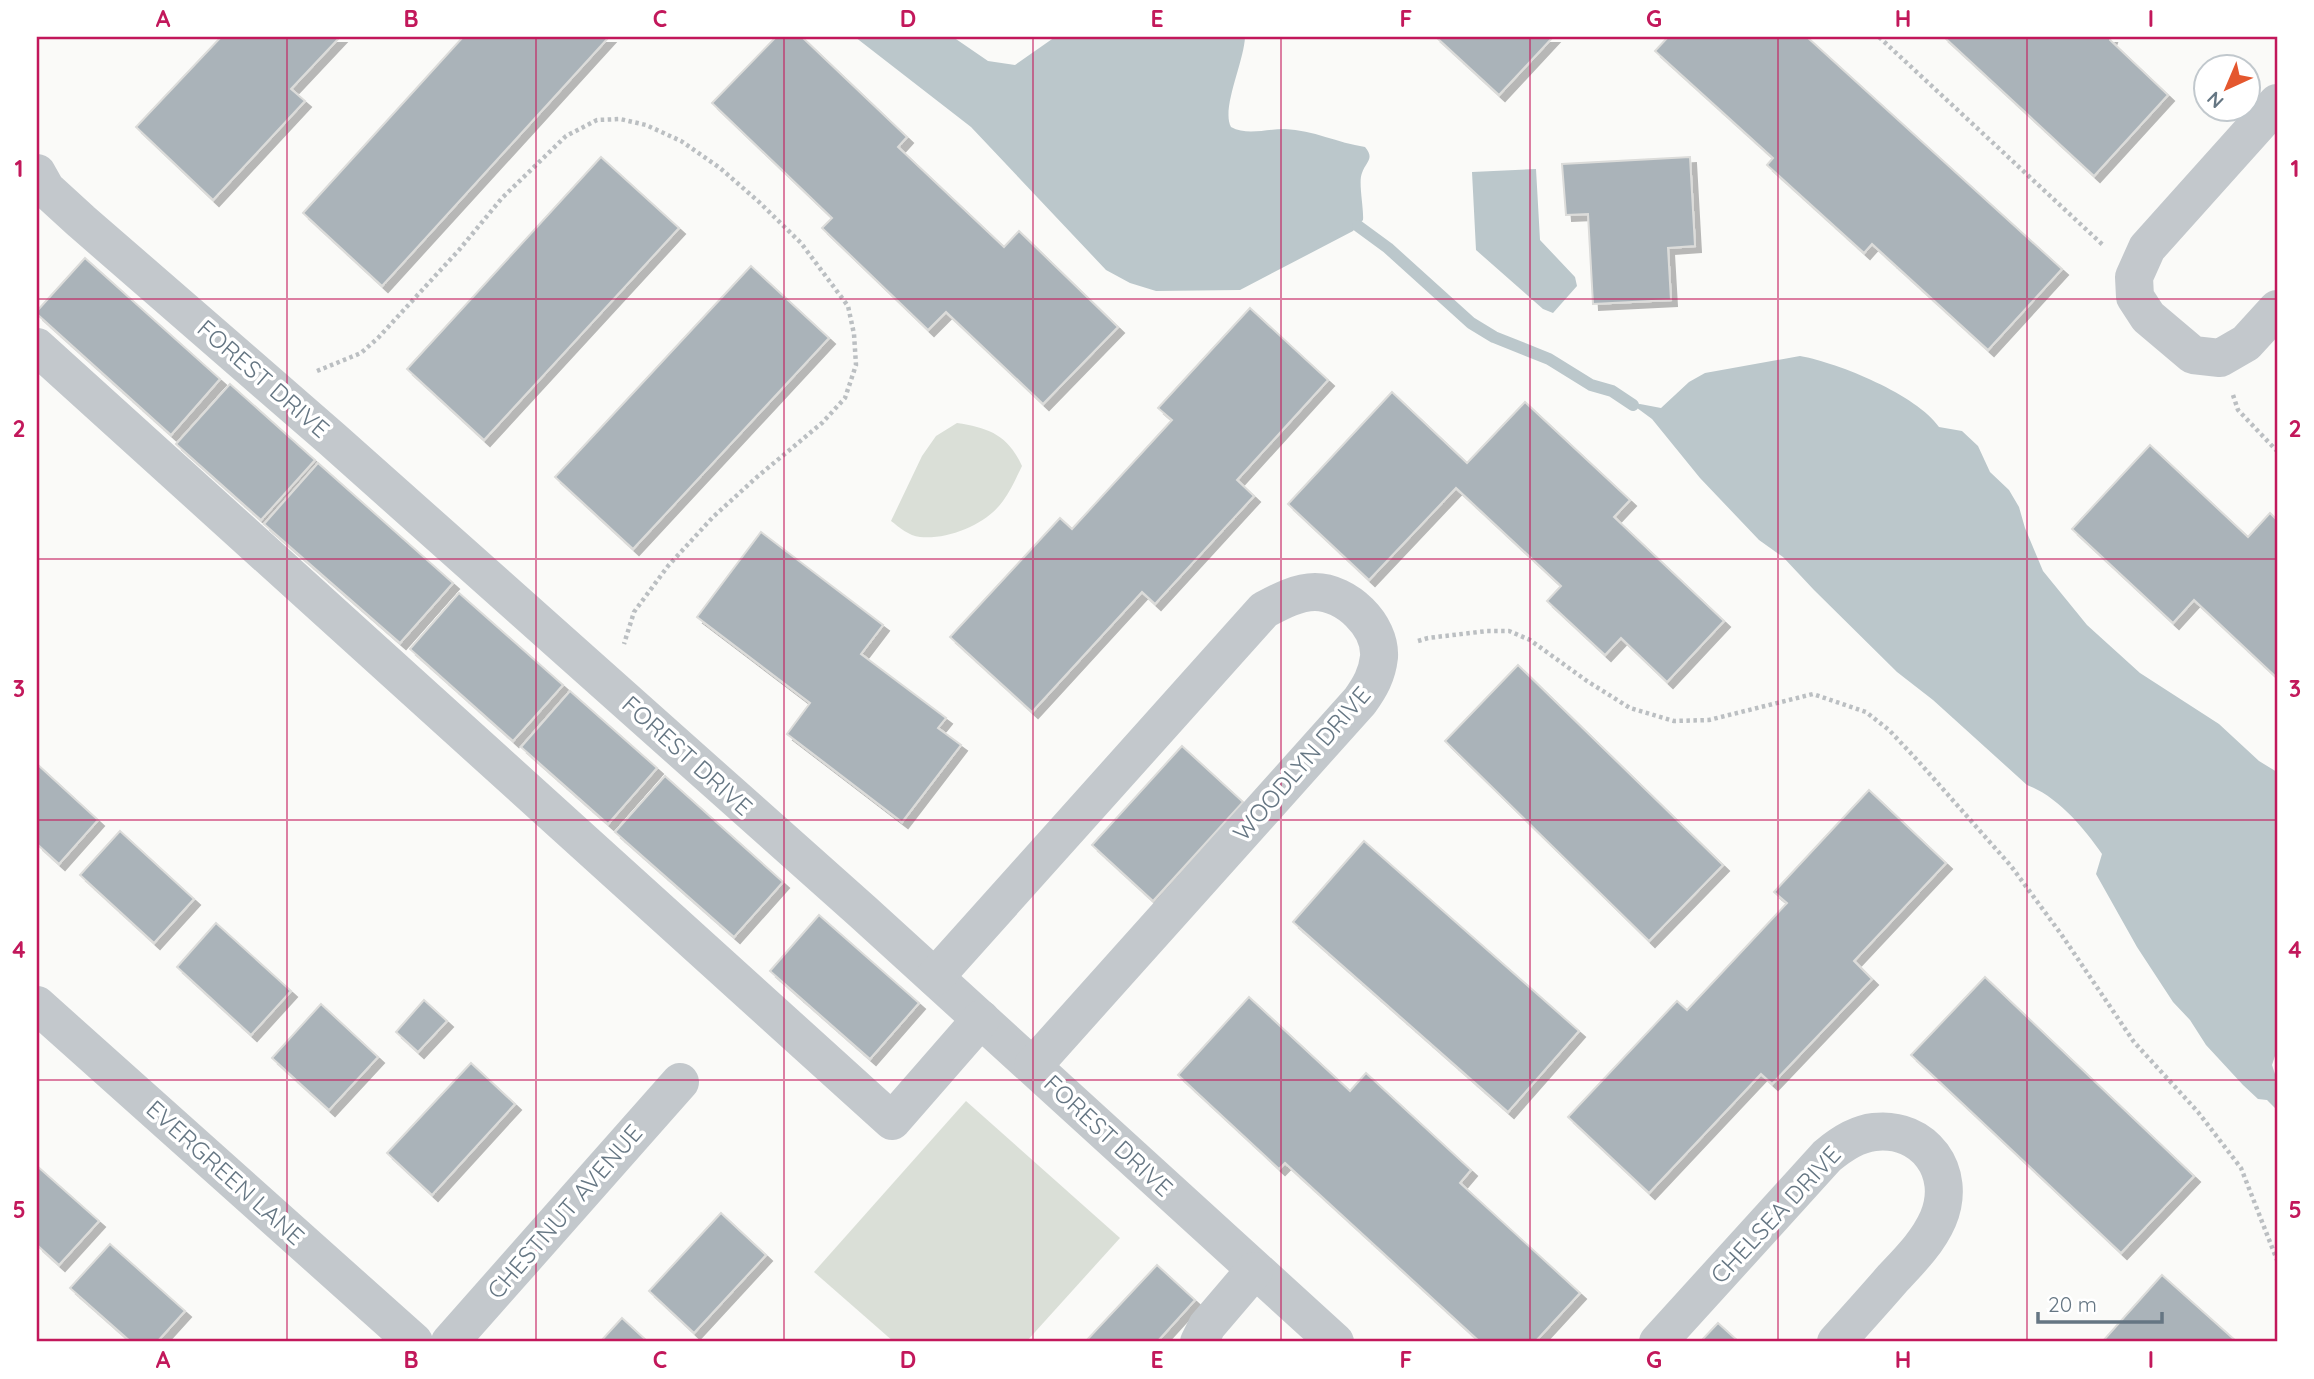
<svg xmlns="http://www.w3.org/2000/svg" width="2314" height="1379" viewBox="0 0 2314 1379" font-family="Quicksand,sans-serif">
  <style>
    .green { fill: #dadfd7 }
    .water { fill: #bbc7cb }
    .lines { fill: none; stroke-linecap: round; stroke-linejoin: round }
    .stream { stroke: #bbc7cb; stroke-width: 12 }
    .building { fill: #aab3b9; stroke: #dcdcda; stroke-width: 2; filter: url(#shadow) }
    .path { stroke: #bbbfc2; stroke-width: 4.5; stroke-dasharray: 3.5 3.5; stroke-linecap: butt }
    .minor { stroke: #c3c8cc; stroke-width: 38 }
    .grid { fill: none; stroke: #c2185b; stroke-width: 2; stroke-opacity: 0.55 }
    .labels { text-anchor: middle; stroke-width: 7; stroke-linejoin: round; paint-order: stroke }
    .street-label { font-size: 24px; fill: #657683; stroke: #fff }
    .neatline { fill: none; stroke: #c2185b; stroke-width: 2.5 }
    .grid-label { font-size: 23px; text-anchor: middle; font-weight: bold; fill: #c2185b }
  </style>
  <defs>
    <filter id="shadow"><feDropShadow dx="6" dy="6" stdDeviation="0" flood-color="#0004"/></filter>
  </defs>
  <rect width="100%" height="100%" fill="#fafaf8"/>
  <!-- green -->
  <g class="green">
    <path d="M957,423C989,428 1008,435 1022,466C1016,478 1011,490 1003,501C987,524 948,540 920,537C909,536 899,527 891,521L922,456L936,436Z"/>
    <polygon points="966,1101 1120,1238 1026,1342 894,1342 814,1272"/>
  </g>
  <!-- water -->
  <g class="water">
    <path d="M855,37H953L988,61L1015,65L1055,37H1245C1244,62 1221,109 1231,127C1247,136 1266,129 1285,129C1313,130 1338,143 1365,147C1375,159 1366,161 1362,173C1358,182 1364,208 1363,220L1353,231L1240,290L1156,291L1130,283L1106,270L971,127Z"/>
    <polygon points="1536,169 1540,240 1575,277 1577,286 1553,313 1543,309 1476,250 1472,172"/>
    <path d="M1800,356C1839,363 1917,395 1939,427L1962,431L1978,446L1990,472L2009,490L2019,507L2025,528L2043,571L2087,625L2140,673L2219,724L2259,761L2277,772V965L2275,990L2277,1050L2272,1065L2277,1080V1110L2267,1100L2258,1099L2243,1085L2206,1045L2190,1020L2173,1002L2137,947L2096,874L2102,854C2083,827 2058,797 2027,785L1933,700L1897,672L1814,590L1783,557L1759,540L1700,478L1652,419L1633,405L1640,404L1661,408L1689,382L1705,373Z"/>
  </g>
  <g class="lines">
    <!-- stream -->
    <polyline class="stream" points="1358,226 1388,248 1471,323 1494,337 1549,359 1591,385 1612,391 1633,405"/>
  </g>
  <!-- building -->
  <g class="building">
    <polygon points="221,37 340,37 291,89 305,101 213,200 136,127"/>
    <polygon points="463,37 609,37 382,286 303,213"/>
    <polygon points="776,37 802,37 907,137 898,147 1004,247 1019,231 1118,327 1043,404 946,312 928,330 822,228 832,218 712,103"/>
    <polygon points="1436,37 1553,37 1499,95"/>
    <polygon points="1668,37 1807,37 2062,269 1988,350 1872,244 1864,253 1767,165 1773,158 1655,51"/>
    <polygon points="1944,37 2111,37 2110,40 2168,95 2094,176"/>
    <polygon points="601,157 679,228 484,440 407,369"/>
    <polygon points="1690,157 1695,246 1668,248 1671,300 1593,304 1588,214 1566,215 1562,164"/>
    <polygon points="85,258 220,379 171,435 37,314 37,311"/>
    <polygon points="751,266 829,338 633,549 555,477"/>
    <polygon points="1250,308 1328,380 1237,480 1254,496 1155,604 1142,592 1032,712 950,637 1060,518 1072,529 1172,420 1158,408"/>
    <polygon points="230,384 315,460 261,520 176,444"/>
    <polygon points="1392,392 1467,463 1525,402 1630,500 1614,517 1724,621 1667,682 1621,638 1605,655 1547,601 1561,586 1456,488 1369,580 1288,504"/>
    <polygon points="2150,445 2248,537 2270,513 2277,520 2277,678 2194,600 2173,623 2072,529"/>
    <polygon points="318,463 453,583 400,643 264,524"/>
    <polygon points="761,532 883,625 861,654 946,718 938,728 961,745 902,822 787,734 810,703 697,617"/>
    <polygon points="459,593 563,685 513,741 410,649"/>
    <polygon points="1518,665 1723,865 1649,941 1445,741"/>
    <polygon points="570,691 657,768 608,824 521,747"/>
    <polygon points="1182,746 1243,802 1153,901 1092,845"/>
    <polygon points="37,764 98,820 59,864 37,844"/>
    <polygon points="665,776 783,882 734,937 615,832"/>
    <polygon points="1869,790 1946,863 1854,961 1872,979 1772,1084 1761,1074 1649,1193 1568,1117 1677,1001 1687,1010 1787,903 1774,892"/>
    <polygon points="120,831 194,899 154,943 80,875"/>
    <polygon points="1364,841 1579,1031 1508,1112 1293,922"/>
    <polygon points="819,915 919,1003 870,1059 770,971"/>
    <polygon points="216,923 291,991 251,1035 177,967"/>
    <polygon points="1985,977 2194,1176 2121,1253 1911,1055"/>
    <polygon points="1249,997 1350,1091 1366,1073 1471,1170 1460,1183 1580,1293 1535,1342 1480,1342 1285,1163 1279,1169 1178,1075"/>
    <polygon points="424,1000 447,1021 418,1052 396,1032"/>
    <polygon points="321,1004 378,1057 329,1110 272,1058"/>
    <polygon points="471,1063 515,1104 432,1195 387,1153"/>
    <polygon points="37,1166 99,1221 59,1265 37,1245"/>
    <polygon points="721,1213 766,1255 694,1333 649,1291"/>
    <polygon points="110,1244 185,1311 157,1342 131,1342 70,1288"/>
    <polygon points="1157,1265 1195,1300 1157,1342 1085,1342"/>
    <polygon points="2162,1275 2237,1342 2102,1342"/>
    <polygon points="622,1318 648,1342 600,1342"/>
    <polygon points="1718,1323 1739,1342 1700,1342"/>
  </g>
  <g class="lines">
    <!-- path -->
    <g class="path">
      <polyline points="1879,37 2104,246"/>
      <polyline points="317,371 361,353 378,338 459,250 502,198 566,136 597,120 620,119 646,125 681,141 720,168 759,202 801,243 848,306 854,334 856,365 845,398 822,423 757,477 713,517 668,566 634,612 624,644"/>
      <polyline points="2233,395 2238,410 2277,451"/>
      <polyline points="1418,641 1428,638 1487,631 1509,631 1530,640 1587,681 1630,708 1674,721 1709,720 1813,694 1866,712 1889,730 1919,762 2011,866 2061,934 2134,1042 2198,1112 2241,1168 2277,1260"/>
    </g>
    <!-- minor -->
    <g class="minor">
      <polyline points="2277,103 2147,248 2134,277 2135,297 2148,317 2193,355 2220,358 2246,343 2277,309"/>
      <polyline points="37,173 46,189 81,221 332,439 863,912 1335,1342"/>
      <polyline points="37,347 892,1121 981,1019"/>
      <path d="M935,977L1264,610C1279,602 1297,592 1315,592C1346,592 1381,625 1379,657C1377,675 1370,687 1360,701L1033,1066"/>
      <polyline points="37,1005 414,1342"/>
      <polyline points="450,1342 680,1082"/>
      <polyline points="1199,1342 1207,1326 1254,1271"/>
      <path d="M1658,1342L1827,1156C1840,1145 1856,1134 1874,1132C1924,1126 1958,1172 1938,1219C1928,1242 1910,1260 1893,1278C1874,1300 1855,1321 1836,1342"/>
    </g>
  </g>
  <!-- grid -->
  <path class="grid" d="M287,37V1342M536,37V1342M784,37V1342M1033,37V1342M1281,37V1342M1530,37V1342M1778,37V1342M2027,37V1342M37,299H2277M37,559H2277M37,820H2277M37,1080H2277"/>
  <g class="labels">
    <!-- street labels -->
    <g class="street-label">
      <text transform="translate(263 379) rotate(41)" y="8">FOREST DRIVE</text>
      <text transform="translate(687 756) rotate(42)" y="8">FOREST DRIVE</text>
      <text transform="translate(1302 764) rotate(-49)" y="8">WOODLYN DRIVE</text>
      <text transform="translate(1108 1136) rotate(43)" y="8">FOREST DRIVE</text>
      <text transform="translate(225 1173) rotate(42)" y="8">EVERGREEN LANE</text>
      <text transform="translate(565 1212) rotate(-49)" y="8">CHESTNUT AVENUE</text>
      <text transform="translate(1776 1215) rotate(-47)" y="8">CHELSEA DRIVE</text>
    </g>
  </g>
  <!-- border -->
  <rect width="2314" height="1379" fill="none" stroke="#ffffff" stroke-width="77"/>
  <!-- north arrow -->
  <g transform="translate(2227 88) rotate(224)"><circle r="33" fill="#ffffff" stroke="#c1c8cd" stroke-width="2"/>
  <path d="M0-5L12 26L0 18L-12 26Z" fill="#e4572e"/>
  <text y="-10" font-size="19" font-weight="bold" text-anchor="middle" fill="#657683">N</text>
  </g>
  <!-- scale -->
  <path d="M2038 1312v10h124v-10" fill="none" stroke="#657683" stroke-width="3.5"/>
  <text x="2048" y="1312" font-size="21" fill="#657683" stroke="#ffffff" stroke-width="5" paint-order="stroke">20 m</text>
  <rect x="38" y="38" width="2238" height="1302" class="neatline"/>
  <g class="grid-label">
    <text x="163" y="27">A</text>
    <text x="411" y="27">B</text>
    <text x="660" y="27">C</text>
    <text x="908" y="27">D</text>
    <text x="1157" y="27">E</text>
    <text x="1406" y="27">F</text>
    <text x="1654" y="27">G</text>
    <text x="1903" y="27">H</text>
    <text x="2151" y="27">I</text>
    <text x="19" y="177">1</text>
    <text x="2295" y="177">1</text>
    <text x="19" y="437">2</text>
    <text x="2295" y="437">2</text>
    <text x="19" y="697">3</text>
    <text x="2295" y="697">3</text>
    <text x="19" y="958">4</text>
    <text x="2295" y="958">4</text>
    <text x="19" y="1218">5</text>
    <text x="2295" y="1218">5</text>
    <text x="163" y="1368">A</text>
    <text x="411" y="1368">B</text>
    <text x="660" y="1368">C</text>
    <text x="908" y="1368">D</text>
    <text x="1157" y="1368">E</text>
    <text x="1406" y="1368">F</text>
    <text x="1654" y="1368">G</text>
    <text x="1903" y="1368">H</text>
    <text x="2151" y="1368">I</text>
  </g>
</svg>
